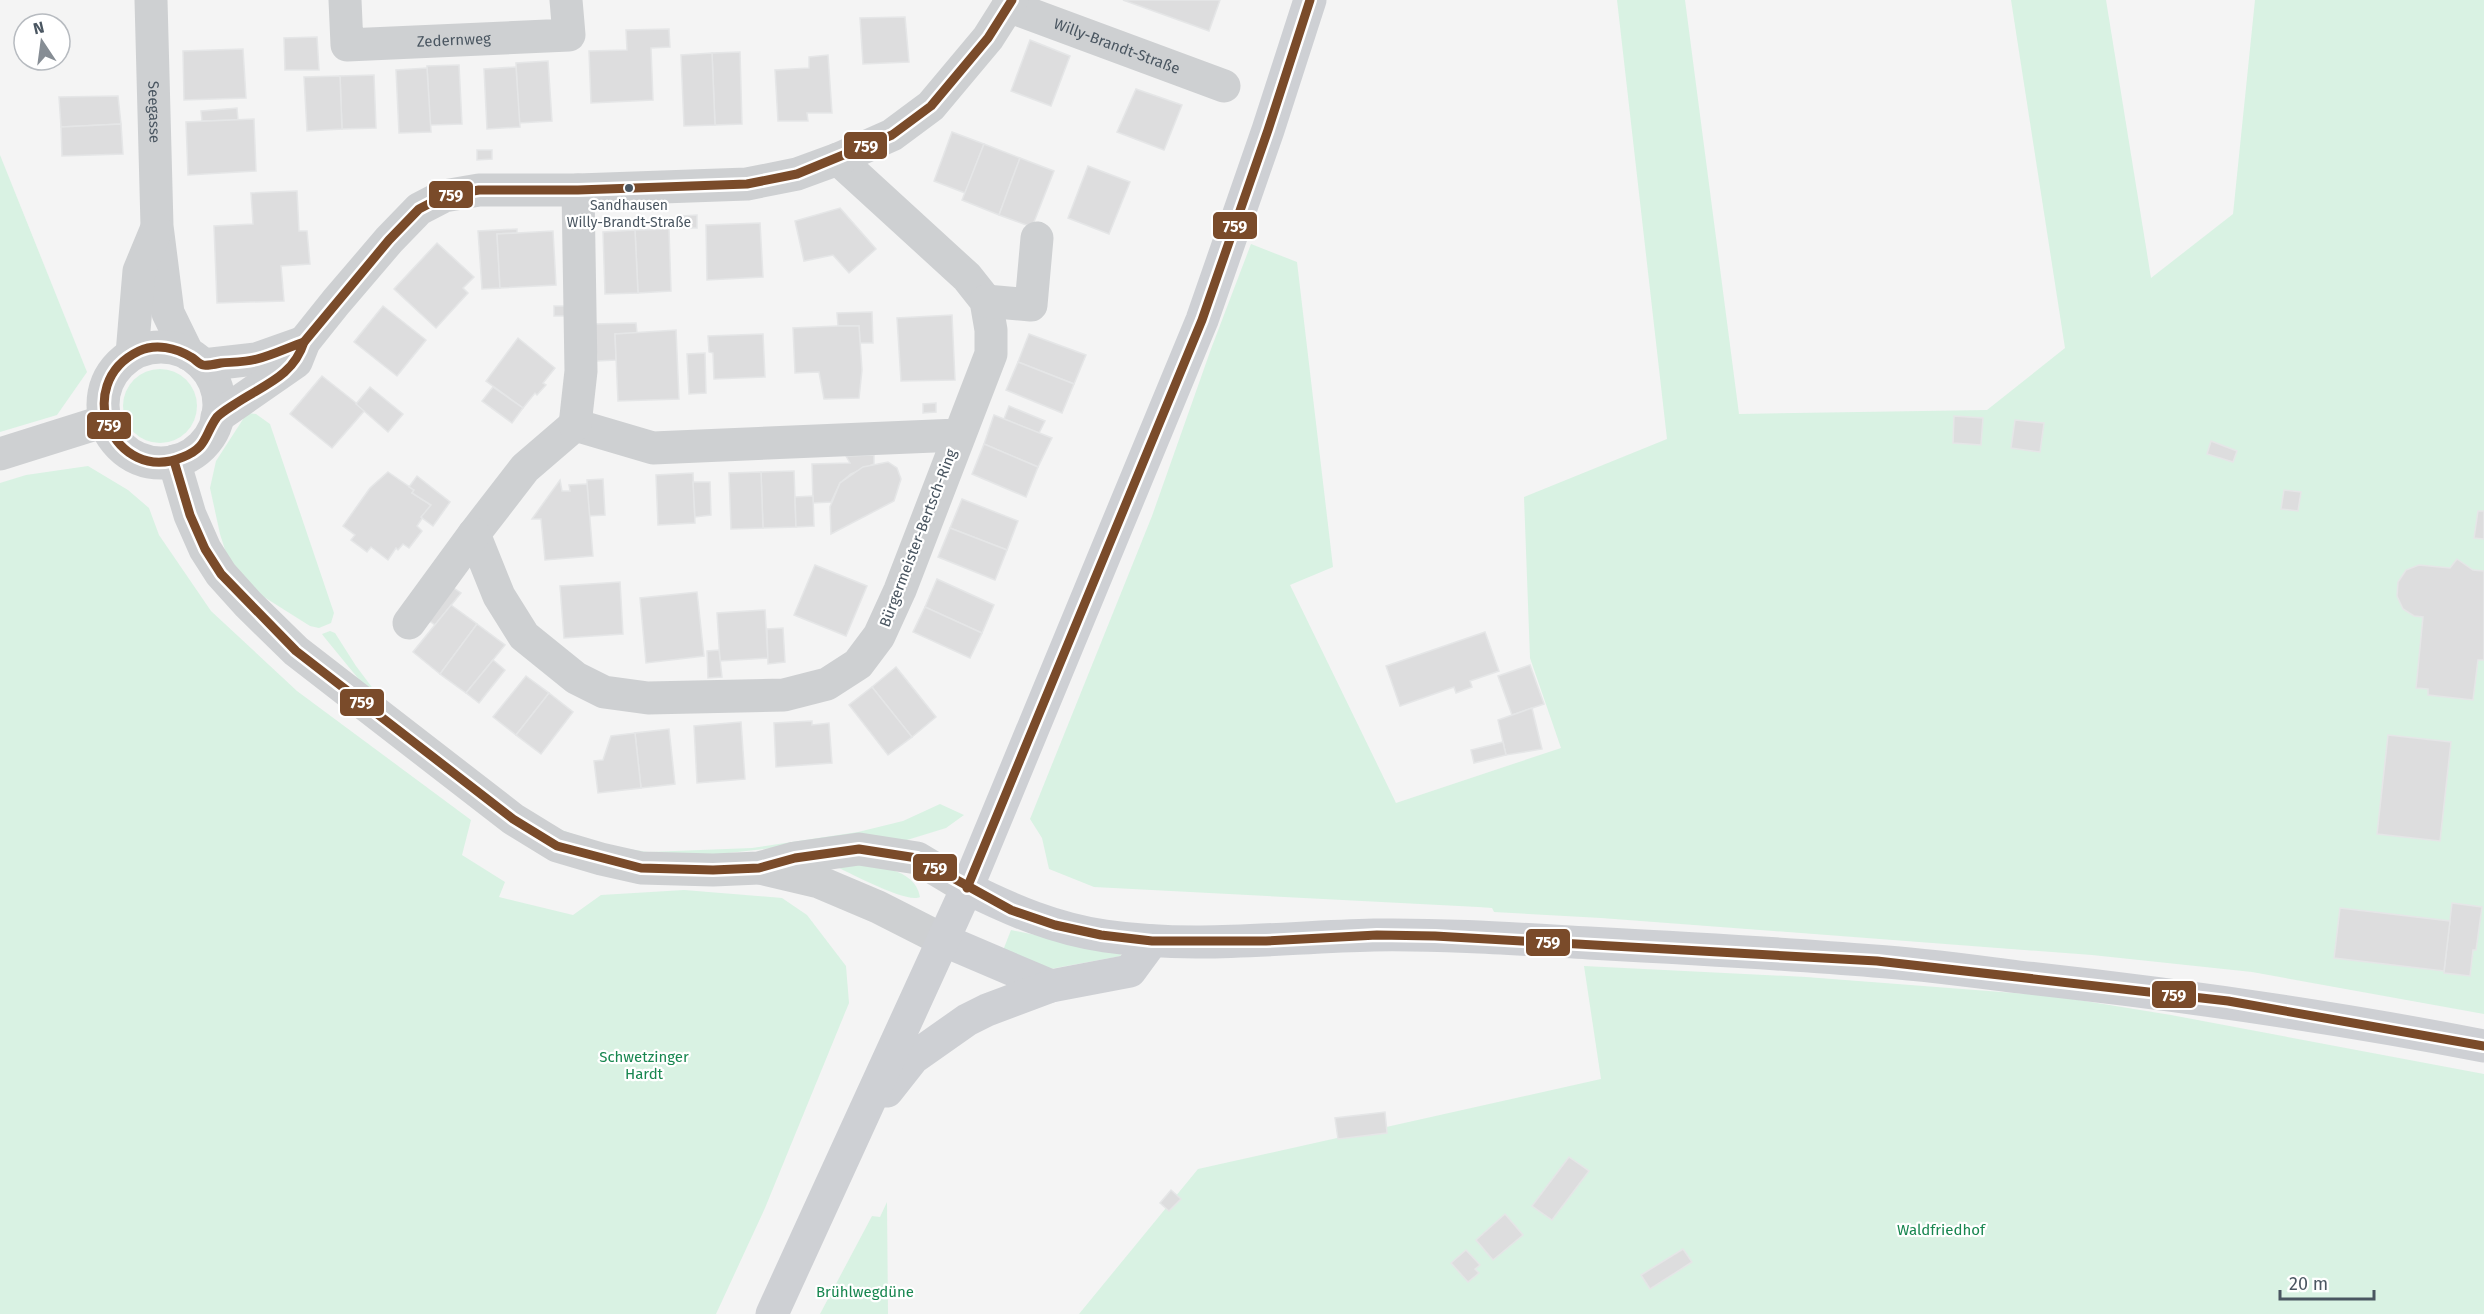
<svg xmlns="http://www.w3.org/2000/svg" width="2484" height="1314" viewBox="0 0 2484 1314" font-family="'Fira Sans',sans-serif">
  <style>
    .green { fill: #d9f2e3 }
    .building { fill: #ddddde; stroke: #e5e6e7; stroke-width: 1.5 }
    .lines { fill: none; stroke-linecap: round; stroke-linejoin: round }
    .minor { stroke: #ced0d2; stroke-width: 33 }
    .secondary { stroke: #ced0d4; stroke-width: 33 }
    .bus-1-casing { stroke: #fff; stroke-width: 14 }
    .bus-1 { stroke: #7a4b2a; stroke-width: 9 }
    .bus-dot { fill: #4a5661; stroke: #fff; stroke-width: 2 }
    .labels { text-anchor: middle; stroke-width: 4.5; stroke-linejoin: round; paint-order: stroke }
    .bus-label { font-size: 14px; fill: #4a5661; stroke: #fff }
    .street-label { font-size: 15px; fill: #4a5661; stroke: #fff }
    .park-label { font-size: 15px; fill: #17864f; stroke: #fff }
    .line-badge { stroke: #fff; stroke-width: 2 }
    .badge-label { font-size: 16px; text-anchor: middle; font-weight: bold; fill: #fff }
  </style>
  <rect width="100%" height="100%" fill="#f4f4f4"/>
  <!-- green -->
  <g class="green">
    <polygon points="1617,0 1685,0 1739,414 1987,410 2065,348 2011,0 2106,0 2151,278 2233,214 2255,0 2484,0 2484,1014 2252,972 2092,955 1601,918 1494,912 1492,908 1478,907 1094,887 1049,869 1042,838 1030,819 1152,516 1211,349 1251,244 1297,262 1333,567 1290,585 1396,803 1561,748 1530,658 1524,497 1667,439"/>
    <polygon points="0,155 87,372 57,415 0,432"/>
    <circle cx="160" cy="406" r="37"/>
    <polygon points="247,413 256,414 270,424 334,613 331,623 319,628 310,626 256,592 227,556 220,534 210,488 216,461"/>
    <polygon points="88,466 128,490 149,508 159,535 211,611 297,691 471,820 462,855 505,882 499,897 573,915 601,895 684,890 782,898 807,915 846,966 849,1003 765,1208 716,1314 0,1314 0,483 26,475"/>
    <polygon points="330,631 335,633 356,666 377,694 515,802 559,829 606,846 649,852 752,848 858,832 903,821 940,804 964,815 946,828 907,840 807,844 711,855 606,850 539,823 375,699 325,638 322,634"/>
    <path d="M849,862C872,867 915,866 920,897C907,904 848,872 833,865Z"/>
    <polygon points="1011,930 1120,952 1121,956 1045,970 1002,953"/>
    <polygon points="1584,966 1806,977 2054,996 2171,1015 2484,1074 2484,1314 1079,1314 1198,1169 1601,1079"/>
    <polygon points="887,1202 888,1314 820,1314 872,1216 880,1217"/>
  </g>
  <!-- building -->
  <g class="building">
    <polygon points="1123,0 1220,0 1209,31"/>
    <polygon points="905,17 909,62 863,64 860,18"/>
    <polygon points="669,29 670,47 651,48 653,100 591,103 589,51 627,50 626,30"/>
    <polygon points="317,37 319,70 285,70 284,38"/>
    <polygon points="1030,40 1070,56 1051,106 1011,91"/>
    <polygon points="243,49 246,98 184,100 183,51"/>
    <polygon points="740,52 742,124 715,125 712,53"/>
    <polygon points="712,53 715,125 684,126 681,55"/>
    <polygon points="828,55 832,113 807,113 808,121 778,121 775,70 809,68 809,57"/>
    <polygon points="548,61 552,121 519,123 516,63"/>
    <polygon points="459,65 462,124 430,125 427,66"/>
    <polygon points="516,67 520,127 487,129 484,69"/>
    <polygon points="427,68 431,132 399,133 396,70"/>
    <polygon points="374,75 376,128 342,129 340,76"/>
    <polygon points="340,76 342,129 307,131 304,77"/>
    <polygon points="1136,89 1182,105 1164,150 1117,132"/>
    <polygon points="118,96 121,124 61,127 59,97"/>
    <polygon points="237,108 238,120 202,121 201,111"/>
    <polygon points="254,119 256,171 188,175 186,122"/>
    <polygon points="121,124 123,154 62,156 61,127"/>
    <polygon points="952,132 984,144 965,193 934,181"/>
    <polygon points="984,144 1020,158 999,215 962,200"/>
    <polygon points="477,150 492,150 492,159 477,160"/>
    <polygon points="1020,158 1054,171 1032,227 999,215"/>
    <polygon points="1088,166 1130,182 1109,234 1068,218"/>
    <polygon points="297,191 299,231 307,231 310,264 281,266 284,301 217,303 214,226 253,224 251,193"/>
    <polygon points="840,208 876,249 849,273 833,255 804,261 795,221"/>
    <polygon points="697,215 697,228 682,228 682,216"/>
    <polygon points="760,223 763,277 707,280 706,225"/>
    <polygon points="517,229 517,233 497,234 500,288 482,289 478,231"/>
    <polygon points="669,229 671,291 638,293 635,230"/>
    <polygon points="635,230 638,293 605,294 603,232"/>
    <polygon points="553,231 556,285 500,288 497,234"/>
    <polygon points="437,243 474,277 463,288 468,293 436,328 394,289"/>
    <polygon points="383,306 426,340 397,376 354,342"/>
    <rect x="554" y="306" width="13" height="10"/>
    <polygon points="872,312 873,343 860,343 859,326 838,326 837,313"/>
    <polygon points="952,315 955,380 901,381 897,318"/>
    <polygon points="636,323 637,333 615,334 616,360 597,361 594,324"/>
    <polygon points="838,326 859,326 862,370 859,398 824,399 819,372 795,373 793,328"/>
    <polygon points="676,330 679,399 618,401 615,334"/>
    <polygon points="763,334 765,377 714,379 713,353 709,352 708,336"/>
    <polygon points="1029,334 1086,355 1074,384 1018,362"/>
    <polygon points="518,338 555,368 543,383 546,385 537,395 535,393 523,408 486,381"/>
    <polygon points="705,353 706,393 689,394 687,354"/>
    <polygon points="1018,362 1074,384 1062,413 1006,390"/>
    <polygon points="322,376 365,410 332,448 290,414"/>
    <polygon points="370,387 403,414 388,432 356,404"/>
    <polygon points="493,387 523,408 512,423 482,401"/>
    <polygon points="936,403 936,412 923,413 923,404"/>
    <polygon points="1009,406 1045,421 1039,433 1004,419"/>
    <polygon points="994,415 1052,438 1038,467 984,444"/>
    <polygon points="1954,416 1983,418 1981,445 1953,443"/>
    <polygon points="2015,420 2044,423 2040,452 2011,448"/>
    <polygon points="2211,441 2237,451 2233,462 2207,454"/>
    <polygon points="984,444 1038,467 1026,497 972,474"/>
    <polygon points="874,455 874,464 851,474 840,483 831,502 813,503 812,464 850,463 846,456"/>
    <polygon points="888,462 897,468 901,479 894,501 831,534 830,507 840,483 863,467"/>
    <polygon points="794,471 796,527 763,528 761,472"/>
    <polygon points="388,472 414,490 412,493 431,505 417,526 422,531 409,548 403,544 398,550 396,548 388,560 371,547 367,552 351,540 355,535 343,526 370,488"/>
    <polygon points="761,472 763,528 731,529 729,473"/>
    <polygon points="693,473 695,523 658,525 656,475"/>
    <polygon points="417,476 450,502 433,526 421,517 431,505 412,493 414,490 409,487"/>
    <polygon points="603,479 605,515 589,516 587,480"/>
    <polygon points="560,480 562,491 570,491 569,485 587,484 593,556 545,560 541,519 532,519"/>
    <polygon points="693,482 710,482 711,515 695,517"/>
    <polygon points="2284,490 2301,492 2298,511 2281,509"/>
    <polygon points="813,496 814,526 796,527 795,497"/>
    <polygon points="962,499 1018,521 1007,550 950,528"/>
    <polygon points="2478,511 2484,511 2484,539 2474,538"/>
    <polygon points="950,528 1007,550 995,580 938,557"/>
    <polygon points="2457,559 2473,570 2484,571 2484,660 2478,660 2473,700 2428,695 2428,689 2416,688 2423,617 2414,616 2403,609 2397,596 2398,582 2406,570 2419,565 2450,568"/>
    <polygon points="815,565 867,586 846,636 794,615"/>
    <polygon points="937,579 994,605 982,633 925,607"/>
    <polygon points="620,582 623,634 564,638 560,586"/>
    <polygon points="449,585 461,593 435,625 424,617"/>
    <polygon points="697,592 704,656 646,663 640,598"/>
    <polygon points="451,605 477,624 440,674 413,652"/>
    <polygon points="925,607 982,633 970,658 913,632"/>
    <polygon points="765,610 768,658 720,661 717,613"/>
    <polygon points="477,624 505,645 466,693 440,674"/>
    <polygon points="783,628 785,662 768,664 767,629"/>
    <polygon points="1485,632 1499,671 1470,681 1472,687 1456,693 1454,687 1400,706 1386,666"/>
    <polygon points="719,650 722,677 708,678 707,651"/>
    <polygon points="493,660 505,670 479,703 466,693"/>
    <polygon points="1530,665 1544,704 1512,715 1498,676"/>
    <polygon points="896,667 936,717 912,737 872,687"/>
    <polygon points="526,676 549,693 516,735 493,717"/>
    <polygon points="872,687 912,737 888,755 849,705"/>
    <polygon points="549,693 573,712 541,754 516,735"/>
    <polygon points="1532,708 1542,749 1506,755 1498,720"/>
    <polygon points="812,721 812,725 829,723 832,763 776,767 774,723"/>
    <polygon points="741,722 745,779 697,783 694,726"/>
    <polygon points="669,729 675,784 641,788 635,733"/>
    <polygon points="635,733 641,788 598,793 594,761 603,760 611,736"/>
    <polygon points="2388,735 2451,742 2440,841 2377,834"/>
    <polygon points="1503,742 1506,755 1474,763 1471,750"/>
    <polygon points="2452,903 2482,907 2476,950 2473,950 2470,976 2444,973"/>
    <polygon points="2340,908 2450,921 2444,971 2334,958"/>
    <polygon points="1385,1112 1387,1133 1338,1139 1335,1118"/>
    <polygon points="1569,1157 1589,1171 1552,1220 1532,1206"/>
    <polygon points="1171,1190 1181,1199 1169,1211 1160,1203"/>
    <polygon points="1505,1214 1523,1235 1493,1260 1476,1240"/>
    <polygon points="1683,1249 1692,1262 1650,1289 1641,1275"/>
    <polygon points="1466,1250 1480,1265 1475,1269 1479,1273 1468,1282 1451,1263"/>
  </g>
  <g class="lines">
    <!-- minor -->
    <g class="minor">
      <path id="s1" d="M151,0L157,226L168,313L188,354"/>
      <path id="s2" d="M345,0L347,45L569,35L566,0"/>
      <path id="s3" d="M1008,6L1224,86"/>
      <polyline points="838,159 967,277 986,301 991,330 991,354 900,590 879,636 858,664 827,684 784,695 648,698 604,692 576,678 524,636 499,596 474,534 525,468 575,425 653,448 958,435"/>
      <polyline points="986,301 1031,305 1037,238"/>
      <circle cx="161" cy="405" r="58"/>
      <polyline points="132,354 139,271 156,230"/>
      <polyline points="203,365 256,359 304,342"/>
      <polyline points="217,417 296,362 304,342 336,302 389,240 419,209 444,196 479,190 578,190 747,184 797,174 838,159 892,135 931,106 988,38 1012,0"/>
      <polyline points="575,425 581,371 578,190"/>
      <polyline points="0,454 105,421"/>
      <polyline points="174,461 190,515 205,549 221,574 248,604 296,651 513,819 557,846 601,859 641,868 713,870 759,868 795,858 859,849 917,858 967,888"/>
      <polyline points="409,623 474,534"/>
      <polyline points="764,869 819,882 878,907 943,940"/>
    </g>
    <!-- secondary -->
    <g class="secondary">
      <path d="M967,888C1011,910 1056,929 1105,936C1194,949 1284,937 1374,935C1445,934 1518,939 1589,943C1684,948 1779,953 1874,961C1922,964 1971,971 2019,977C2175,994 2330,1016 2484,1046"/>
      <polyline points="943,940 1051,986"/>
      <polyline points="887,1091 913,1058 967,1020 987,1010 1051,986 1130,971 1152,941"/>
      <polyline points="772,1314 967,888 1202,320 1268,130 1310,0"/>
    </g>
    <defs>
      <g id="bus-1">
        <path d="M304,342C293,377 263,385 235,404C229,408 222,412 217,417C204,435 208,447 183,457C114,486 70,384 139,351C156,343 176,348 191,357C195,359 199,364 203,365C207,366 216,364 221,363C233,362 245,362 257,359C273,355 289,347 304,342Z"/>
        <polyline points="304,342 389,240 419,209 444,196 479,190 578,190 747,184 797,174 892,135 931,106 988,38 1012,0"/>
        <polyline points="174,461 190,515 205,549 221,574 296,651 513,819 557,846 641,868 713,870 759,868 795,858 859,849 917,858 1011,910 1055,925 1101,935 1152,941 1266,941 1377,935 1435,936 1877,961 2228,1001 2484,1046"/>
        <polyline points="967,888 1202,320 1268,130 1310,0"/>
      </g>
    </defs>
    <!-- bus-1 casing -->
    <use href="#bus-1" class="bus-1-casing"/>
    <!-- bus-1 -->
    <use href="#bus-1" class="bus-1"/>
  </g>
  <!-- markers -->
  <circle class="bus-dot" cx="629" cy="188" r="5"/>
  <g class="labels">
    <!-- bus labels -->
    <g class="bus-label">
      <text x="629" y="210">Sandhausen<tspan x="629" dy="17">Willy-Brandt-Straße</tspan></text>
    </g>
    <!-- street labels -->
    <g class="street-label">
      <text dy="5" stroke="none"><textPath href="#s2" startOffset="152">Zedernweg</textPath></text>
      <text dy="5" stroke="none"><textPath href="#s3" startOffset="116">Willy-Brandt-Straße</textPath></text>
      <text dy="5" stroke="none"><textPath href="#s1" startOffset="112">Seegasse</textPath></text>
      <text transform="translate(918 538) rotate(-69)" y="5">Bürgermeister-Bertsch-Ring</text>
    </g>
    <!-- park labels -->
    <g class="park-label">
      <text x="644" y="1062">Schwetzinger<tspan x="644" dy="17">Hardt</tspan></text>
      <text x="1941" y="1235">Waldfriedhof</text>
      <text x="865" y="1297">Brühlwegdüne</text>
    </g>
  </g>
  <g class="line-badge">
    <rect x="843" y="131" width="45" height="29" rx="6" fill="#7a4b2a"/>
    <rect x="428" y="180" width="46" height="29" rx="6" fill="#7a4b2a"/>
    <rect x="1212" y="211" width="46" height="29" rx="6" fill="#7a4b2a"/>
    <rect x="86" y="411" width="46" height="29" rx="6" fill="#7a4b2a"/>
    <rect x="339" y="688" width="46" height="29" rx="6" fill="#7a4b2a"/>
    <rect x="912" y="853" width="46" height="29" rx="6" fill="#7a4b2a"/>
    <rect x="1525" y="928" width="46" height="29" rx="6" fill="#7a4b2a"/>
    <rect x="2151" y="980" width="46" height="29" rx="6" fill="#7a4b2a"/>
  </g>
  <g class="badge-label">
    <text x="866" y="152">759</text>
    <text x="451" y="201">759</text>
    <text x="1235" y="232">759</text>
    <text x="109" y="431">759</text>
    <text x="362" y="708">759</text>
    <text x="935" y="874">759</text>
    <text x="1548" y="948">759</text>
    <text x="2174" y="1001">759</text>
  </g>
  <!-- north arrow -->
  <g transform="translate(42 42) rotate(347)"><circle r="28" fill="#ffffff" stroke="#b7bbc0" stroke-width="1.5"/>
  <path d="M0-4.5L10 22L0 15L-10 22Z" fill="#868d94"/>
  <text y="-9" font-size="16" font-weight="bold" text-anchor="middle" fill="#4a5661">N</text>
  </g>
  <!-- scale -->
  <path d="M2280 1290v9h94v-9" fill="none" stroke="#4a5661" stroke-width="3"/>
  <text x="2289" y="1290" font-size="18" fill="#4a5661" stroke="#ffffff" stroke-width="4.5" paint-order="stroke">20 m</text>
</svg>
